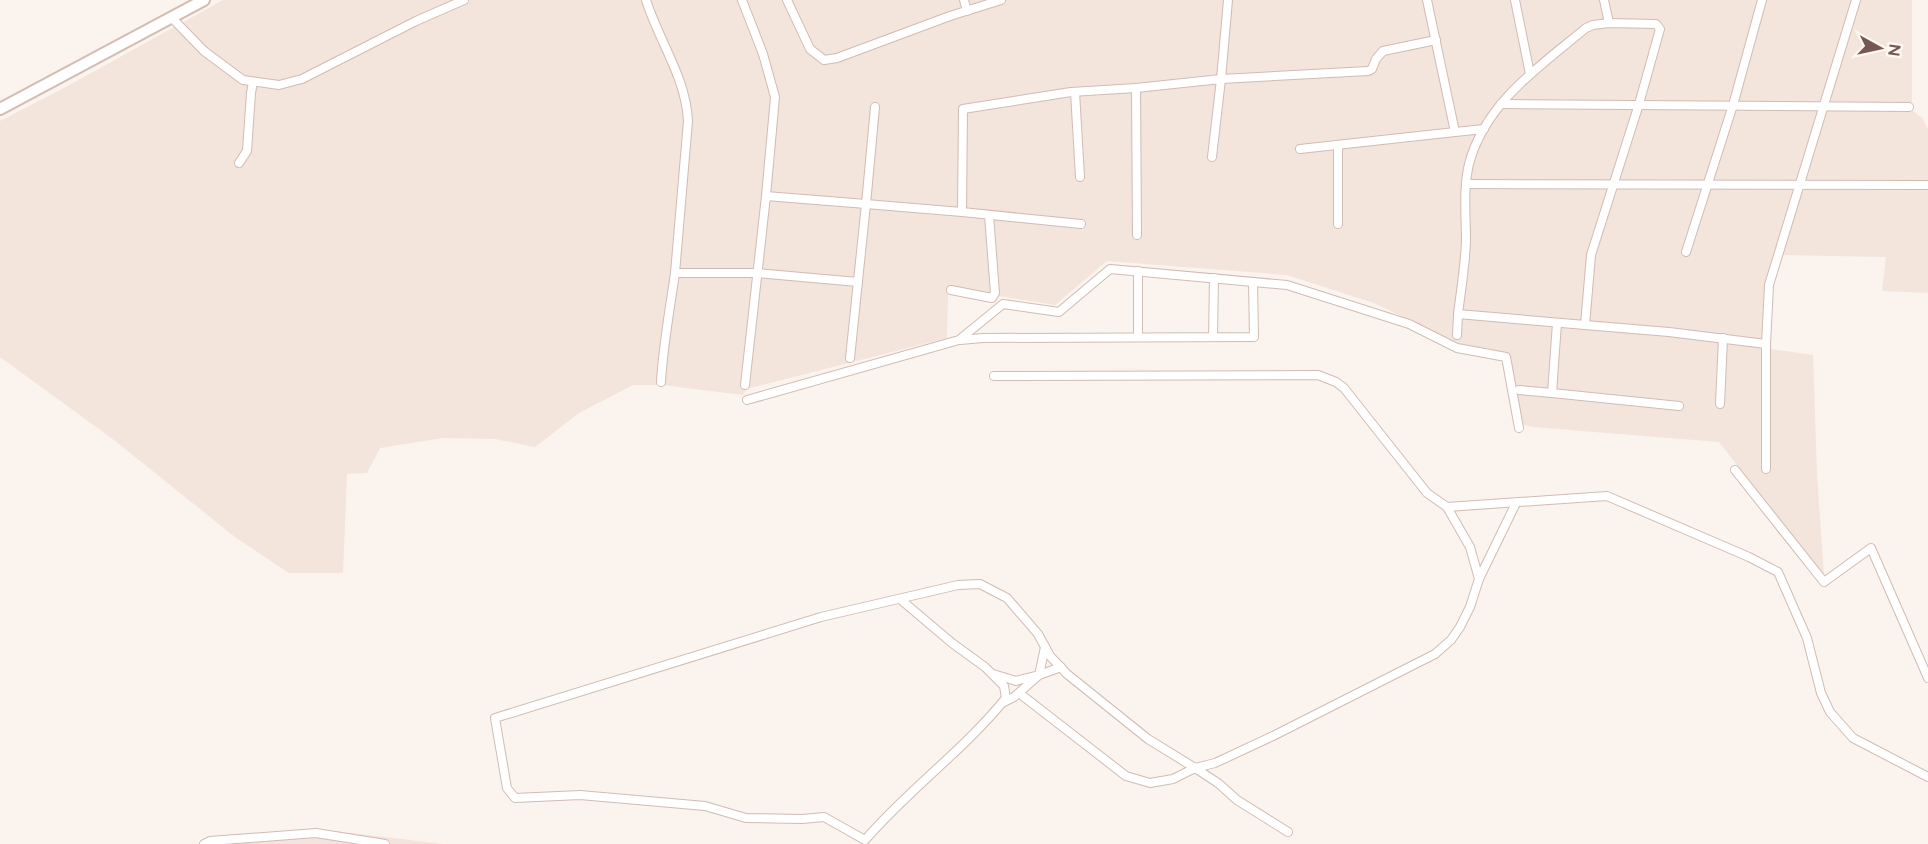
<svg xmlns="http://www.w3.org/2000/svg" width="1928" height="844" viewBox="0 0 1928 844" font-family="Figtree,sans-serif">
  <style>
    .residential { fill: #f3e4dc }
    .lines { fill: none; stroke-linecap: round; stroke-linejoin: round }
    .street-casing { stroke: #d0bcb5; stroke-width: 10 }
    .secondary-casing { stroke: #d3bcb3; stroke-width: 14 }
    .street { stroke: #fff; stroke-width: 8 }
    .secondary { stroke: #fff; stroke-width: 10 }
  </style>
  <rect width="100%" height="100%" fill="#fbf3ed"/>
  <!-- residential -->
  <g class="residential">
    <polygon points="223,0 1912,0 1912,110 1922,118 1928,129 1928,293 1882,291 1886,257 1782,255 1771,288 1770,349 1813,355 1817,474 1824,576 1719,442 1533,427 1518,423 1510,355 1458,343 1374,303 1287,275 1107,261 1055,305 999,296 996,301 948,293 947,338 746,389 743,395 662,385 633,385 579,413 535,447 495,439 443,438 380,448 367,473 347,474 343,573 289,573 235,537 114,440 0,357 0,121 66,87"/>
    <polygon points="318,829 443,844 237,844"/>
  </g>
  <g class="lines">
    <defs>
      <g id="street">
        <path d="M646,0C659,41 686,78 688,121L675,273"/>
        <polyline points="742,0 763,54 775,97 766,196 866,204 850,358"/>
        <polyline points="787,0 810,49 824,60 837,58 950,16 1001,0"/>
        <polyline points="964,0 967,11"/>
        <polyline points="1228,0 1221,79 1368,71 1372,69 1376,59 1383,51 1436,40"/>
        <polyline points="1515,0 1530,74"/>
        <polyline points="1604,0 1609,23"/>
        <polyline points="172,18 204,51 243,80 279,85 302,79 416,21 464,0"/>
        <path d="M1609,23L1656,24L1660,29L1639,104L1591,255L1585,325L1458,314C1461,290 1465,266 1466,242C1466,216 1463,189 1469,164C1485,103 1540,66 1586,28L1593,25Z"/>
        <polyline points="1136,88 1137,235"/>
        <polyline points="1075,92 1080,177"/>
        <polyline points="1501,104 1909,107"/>
        <polyline points="875,107 866,204 962,212 963,109 1071,92 1136,88 1221,79 1212,157"/>
        <polyline points="1455,132 1484,129"/>
        <polyline points="1338,145 1338,224"/>
        <polyline points="1300,149 1455,132 1427,0"/>
        <polyline points="239,163 247,151 251,93 253,82"/>
        <polyline points="1466,184 1928,185"/>
        <polyline points="962,212 1081,224"/>
        <polyline points="1686,252 1733,105 1762,0"/>
        <polyline points="951,290 992,298 995,293 989,215"/>
        <polyline points="1557,323 1552,393 1679,406"/>
        <polyline points="1585,325 1669,332 1766,344"/>
        <polyline points="1457,335 1458,314"/>
        <polyline points="1138,337 1138,271"/>
        <polyline points="1213,337 1214,278"/>
        <polyline points="960,340 983,338 1254,337 1253,282"/>
        <polyline points="994,376 1318,375 1336,382 1344,388 1427,493 1447,507"/>
        <path d="M661,382C663,345 670,309 675,273H757L858,282"/>
        <polyline points="745,385 766,196"/>
        <polyline points="1519,390 1552,393"/>
        <polyline points="747,400 959,340 1003,304 1059,312 1110,269 1287,285 1409,324 1457,348 1506,357 1519,428"/>
        <polyline points="1720,404 1723,338"/>
        <polyline points="1766,469 1766,344 1769,285 1856,0"/>
        <polyline points="1735,470 1824,582 1871,548 1928,678"/>
        <polyline points="1479,579 1516,503"/>
        <path d="M900,599L952,643L985,667L1004,686L1006,698C964,750 909,789 865,840L824,817L802,819L746,818L705,806L580,795L515,798L507,788L495,718L821,617L958,585L980,584L1007,598L1038,634L1050,656L1067,674L1148,739L1195,768L1215,763L1275,735L1435,654L1451,640L1460,627L1470,607L1479,579L1470,547L1447,507L1607,496L1749,557L1778,572L1807,638L1821,693L1830,712L1853,738L1928,777"/>
        <polyline points="993,674 1016,681 1039,675 1045,647"/>
        <polyline points="1019,693 1126,776 1150,783 1173,779 1195,768 1218,783 1237,800 1288,832"/>
        <polyline points="1004,702 1014,697 1039,675 1061,667"/>
        <polyline points="204,844 210,841 316,833 385,844"/>
      </g>
      <polyline id="secondary" points="0,109 204,0"/>
    </defs>
    <!-- street casing -->
    <use href="#street" class="street-casing"/>
    <!-- secondary casing -->
    <use href="#secondary" class="secondary-casing"/>
    <!-- street -->
    <use href="#street" class="street"/>
    <!-- secondary -->
    <use href="#secondary" class="secondary"/>
  </g>
  <!-- north arrow -->
  <g transform="translate(1880 48) rotate(98)" stroke="#fef8f3" stroke-width="4.5" paint-order="stroke">
  <path d="M0-4.5L10 22L0 15L-10 22Z" fill="#765751"/>
  <text y="-9" font-size="16" font-weight="bold" text-anchor="middle" fill="#765751">N</text>
  </g>
</svg>
